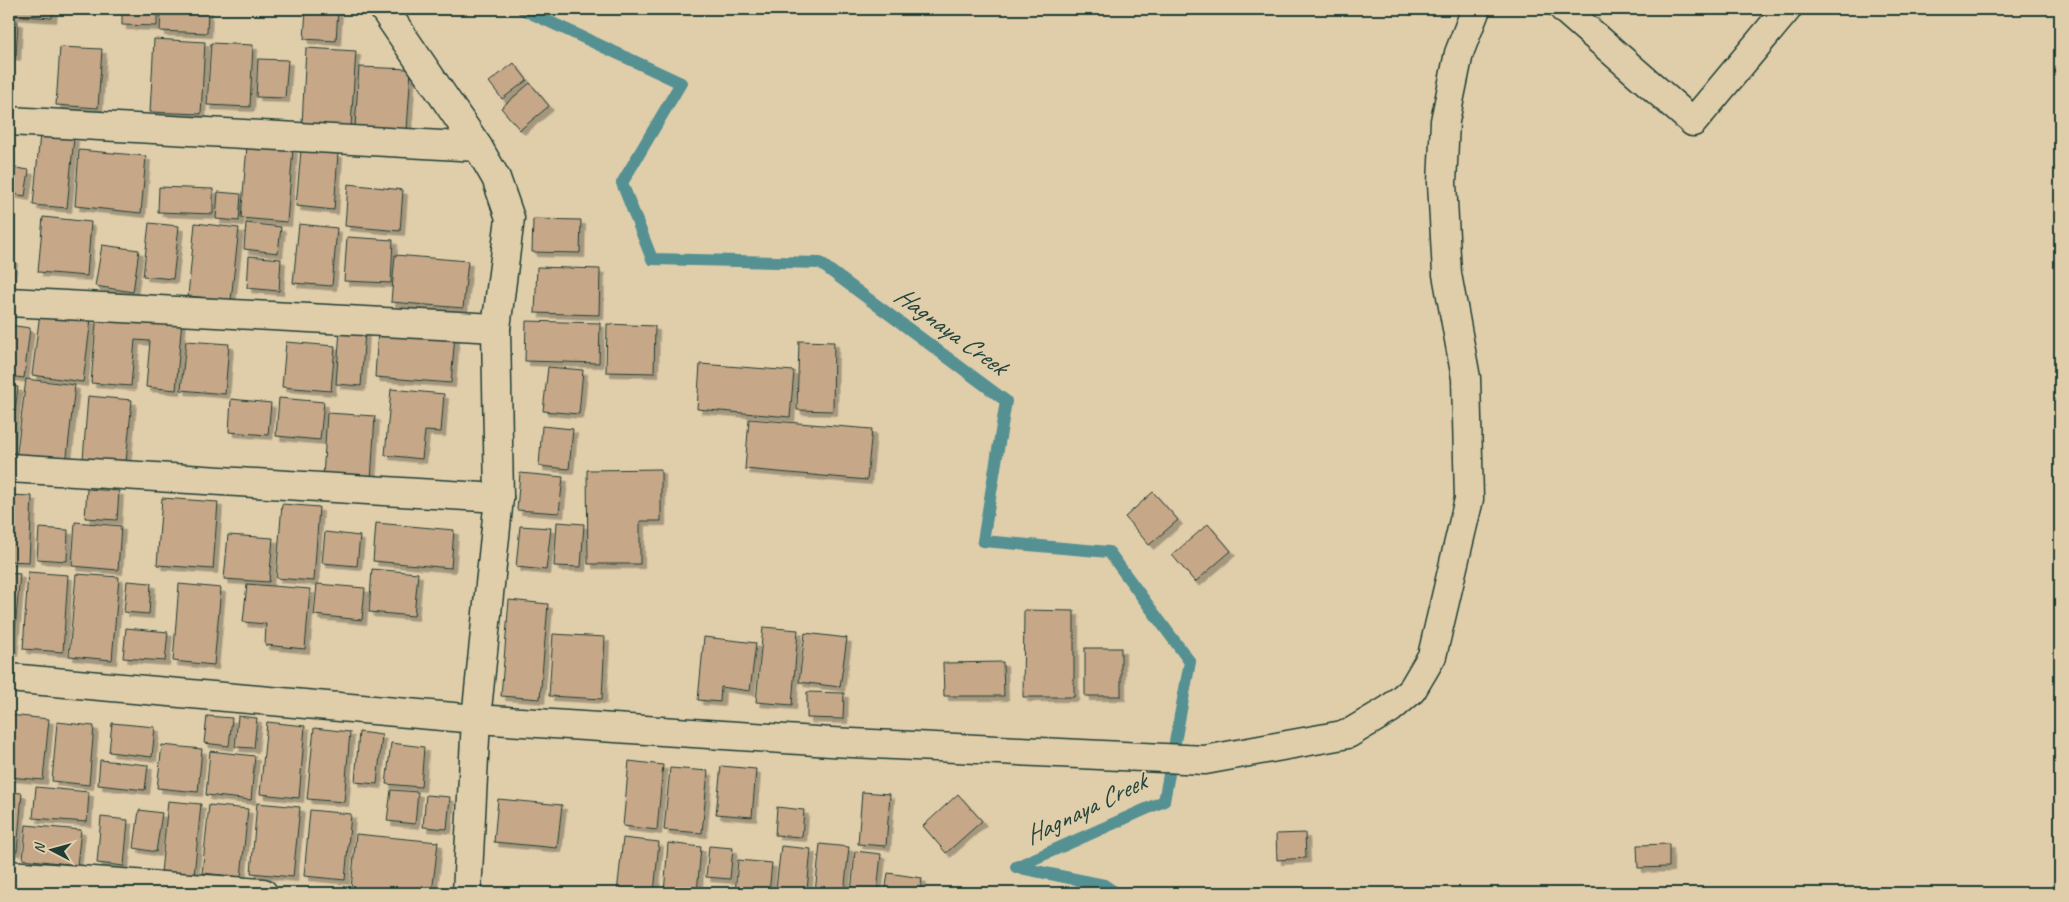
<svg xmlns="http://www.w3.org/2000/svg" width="2069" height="902" viewBox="0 0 2069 902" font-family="Caveat,sans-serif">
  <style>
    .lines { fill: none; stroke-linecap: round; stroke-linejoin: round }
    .stream { stroke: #549092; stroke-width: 12 }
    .building { fill: #c6a788; stroke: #1f3d34; filter: url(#shadow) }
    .street-casing { stroke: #1f3d34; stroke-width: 31 }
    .street { stroke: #e0ceab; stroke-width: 28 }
    .labels { text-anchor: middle; stroke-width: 4; stroke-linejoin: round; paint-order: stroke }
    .water-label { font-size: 26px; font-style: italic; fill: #23443c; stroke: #e0ceab }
  </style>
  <defs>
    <filter id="shadow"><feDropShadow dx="4.5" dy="4.5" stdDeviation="0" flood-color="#0004"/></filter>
  </defs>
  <rect width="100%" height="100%" fill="#e0ceab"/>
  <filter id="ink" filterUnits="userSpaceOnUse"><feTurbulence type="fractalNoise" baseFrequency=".02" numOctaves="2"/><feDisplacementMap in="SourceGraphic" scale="10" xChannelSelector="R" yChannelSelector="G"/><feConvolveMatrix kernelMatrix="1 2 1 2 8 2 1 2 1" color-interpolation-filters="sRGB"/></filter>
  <g filter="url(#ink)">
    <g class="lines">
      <!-- stream -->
      <polyline class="stream" points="522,9 681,83 622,183 652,259 820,263 1006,401 983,541 1109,552 1190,662 1164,801 1016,867 1104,885 1116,893"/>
    </g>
    <!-- building -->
    <g class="building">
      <polygon points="9,9 53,9 52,18 9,15"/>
      <polygon points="122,9 157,9 157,26 122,25"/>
      <polygon points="161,9 208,9 207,33 160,31"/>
      <polygon points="306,9 338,9 336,41 304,39"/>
      <polygon points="9,20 18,21 16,56 9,55"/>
      <polygon points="154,39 205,42 201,114 150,112"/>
      <polygon points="211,43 253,45 250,107 207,105"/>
      <polygon points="60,47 102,49 98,108 56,105"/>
      <polygon points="306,48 356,51 351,126 302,124"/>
      <polygon points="258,59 288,60 285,98 256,97"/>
      <polygon points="514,63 527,80 502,99 489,82"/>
      <polygon points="359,67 411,69 407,130 355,128"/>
      <polygon points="530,83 549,106 520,130 501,108"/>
      <polygon points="40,134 74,137 67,208 33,205"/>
      <polygon points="247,146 293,149 287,222 241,218"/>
      <polygon points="79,150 146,156 141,213 75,206"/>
      <polygon points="301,150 338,153 334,210 296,206"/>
      <polygon points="9,167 29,170 25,196 9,193"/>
      <polygon points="348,184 403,190 400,231 345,226"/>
      <polygon points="159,187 213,189 213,214 158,212"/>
      <polygon points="218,192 241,194 239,221 216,219"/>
      <polygon points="43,217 91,222 87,276 38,272"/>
      <polygon points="533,219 581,220 580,253 532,252"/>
      <polygon points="149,223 179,226 173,279 143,276"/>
      <polygon points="195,223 239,228 231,300 188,296"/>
      <polygon points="246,223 281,227 278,253 244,249"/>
      <polygon points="299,224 337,228 332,286 293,283"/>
      <polygon points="347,237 393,240 391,283 344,281"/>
      <polygon points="102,245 139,250 133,292 95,286"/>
      <polygon points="395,255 468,261 463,308 391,302"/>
      <polygon points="249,256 281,259 279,291 247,288"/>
      <polygon points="9,259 13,259 10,284 9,284"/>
      <polygon points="537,267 600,269 599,315 535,313"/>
      <polygon points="97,312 182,319 176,390 146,387 150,341 135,340 131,386 91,383"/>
      <polygon points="40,313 91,319 83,382 32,375"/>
      <polygon points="526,321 600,323 599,363 525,361"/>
      <polygon points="607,324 655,326 654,373 606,372"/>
      <polygon points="9,325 30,328 24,378 9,376"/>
      <polygon points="378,329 455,334 451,383 375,377"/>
      <polygon points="340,330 365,331 361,386 336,384"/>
      <polygon points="186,341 229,344 225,394 181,390"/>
      <polygon points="799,341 834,342 833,411 797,410"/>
      <polygon points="286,342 335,346 331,391 282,387"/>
      <polygon points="700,364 794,371 790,417 697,409"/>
      <polygon points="548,367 583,370 579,414 543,411"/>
      <polygon points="26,379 75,385 66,465 16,459"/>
      <polygon points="9,386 18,387 9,459"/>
      <polygon points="391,389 444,394 441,432 425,431 422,459 385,455"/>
      <polygon points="88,396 132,400 126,462 83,459"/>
      <polygon points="279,398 324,402 320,440 276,436"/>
      <polygon points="231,399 271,403 268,435 229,432"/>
      <polygon points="327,413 375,416 371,481 323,478"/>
      <polygon points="749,419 872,429 867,480 745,469"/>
      <polygon points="542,426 573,429 569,469 539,466"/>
      <polygon points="661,469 661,521 640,521 640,564 588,564 587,470"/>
      <polygon points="520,473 563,477 559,513 517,510"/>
      <polygon points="87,489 119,491 117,520 85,518"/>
      <polygon points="1153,492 1178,520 1149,545 1125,517"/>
      <polygon points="9,495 32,496 29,562 9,561"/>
      <polygon points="162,498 218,502 213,569 157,565"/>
      <polygon points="282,504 319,507 314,581 276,578"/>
      <polygon points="75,522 121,526 118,570 72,566"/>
      <polygon points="557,522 584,524 581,567 554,566"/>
      <polygon points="376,523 454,530 451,568 373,561"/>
      <polygon points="1208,524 1231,551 1195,582 1172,555"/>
      <polygon points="520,526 551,528 546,570 516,567"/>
      <polygon points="39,528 68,530 67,561 37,559"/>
      <polygon points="325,532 360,536 357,566 322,563"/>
      <polygon points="228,535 273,538 269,582 224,579"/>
      <polygon points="372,569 418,573 414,616 369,612"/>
      <polygon points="28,572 68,575 63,652 23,649"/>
      <polygon points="9,573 20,574 13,652 9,652"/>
      <polygon points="76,574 119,577 112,660 69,656"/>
      <polygon points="127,581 151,583 149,614 124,612"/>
      <polygon points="179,584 221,588 214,665 173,661"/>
      <polygon points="247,584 310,589 305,649 265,645 266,624 243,622"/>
      <polygon points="317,584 365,588 362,620 314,615"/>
      <polygon points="509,600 548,604 540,699 501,696"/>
      <polygon points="1024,610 1074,611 1074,697 1023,697"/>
      <polygon points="763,627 798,630 792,705 756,702"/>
      <polygon points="126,628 168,632 165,661 123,658"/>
      <polygon points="805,633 847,638 840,687 799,682"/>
      <polygon points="553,634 605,637 602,699 549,696"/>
      <polygon points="704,637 756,643 750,691 721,687 720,702 698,700"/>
      <rect x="1085" y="648" width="36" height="48"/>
      <polygon points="1003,662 1004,696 944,696 943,663"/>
      <polygon points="807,692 844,693 843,719 807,718"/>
      <polygon points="9,715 49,719 43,780 9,777"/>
      <polygon points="207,716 232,718 229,746 204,743"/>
      <polygon points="238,716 257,718 254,748 235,747"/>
      <polygon points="57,722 94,726 89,785 52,781"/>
      <polygon points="267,722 305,726 299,798 260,794"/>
      <polygon points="112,723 155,727 152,757 109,752"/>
      <polygon points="314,728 350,732 344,802 307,799"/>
      <polygon points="359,732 382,735 377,784 355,782"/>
      <polygon points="391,743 424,747 421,787 386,784"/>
      <polygon points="162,745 202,749 198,792 157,788"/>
      <polygon points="210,751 255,756 251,800 206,795"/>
      <polygon points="100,760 148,765 145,790 98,785"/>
      <polygon points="629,761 663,765 657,830 623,826"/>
      <polygon points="721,766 756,769 752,817 716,814"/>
      <polygon points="670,768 708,771 702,833 664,830"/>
      <polygon points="36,787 89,792 87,822 33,818"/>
      <polygon points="391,790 418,792 415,824 387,821"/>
      <polygon points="9,792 22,793 17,851 9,851"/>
      <polygon points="862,792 890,794 886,846 858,844"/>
      <polygon points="958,794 982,821 946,853 923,826"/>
      <polygon points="426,795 450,797 447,829 423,827"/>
      <polygon points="498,799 562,805 557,848 494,842"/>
      <polygon points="168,801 201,804 194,876 161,873"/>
      <polygon points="257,803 300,807 293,877 251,873"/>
      <polygon points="209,805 248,809 241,877 202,873"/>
      <polygon points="777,807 804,810 802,837 775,835"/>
      <polygon points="139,810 162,813 156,852 134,848"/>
      <polygon points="310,810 351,814 345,880 304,876"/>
      <polygon points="101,817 128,820 124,866 97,863"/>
      <polygon points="26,825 81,830 77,865 23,859"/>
      <polygon points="1305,833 1306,858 1277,860 1276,834"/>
      <polygon points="356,834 438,842 432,893 391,893 351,889"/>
      <polygon points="623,838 659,842 654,893 617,893"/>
      <polygon points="668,843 701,847 697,893 664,893"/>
      <polygon points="820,844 849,847 844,893 815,893"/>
      <polygon points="1669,844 1669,867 1638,868 1637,845"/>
      <polygon points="709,846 733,848 730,879 706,877"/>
      <polygon points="781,846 811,849 807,890 776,888"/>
      <polygon points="855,851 881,854 877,893 851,893"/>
      <polygon points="738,860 772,863 769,893 735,893"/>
      <polygon points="888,873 922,878 920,893 885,893"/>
      <polygon points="706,889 733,892 733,893 706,893"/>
    </g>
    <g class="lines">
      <defs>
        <g id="street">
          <polyline points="384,9 478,147 496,178 510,218 496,328 499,498 476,719 467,893"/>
          <polyline points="1564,9 1693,122 1787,9"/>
          <polyline points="9,121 478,147"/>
          <polyline points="9,302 496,328"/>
          <polyline points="9,468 499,498"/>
          <polyline points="9,678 476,719 831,742 1205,760 1348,734 1390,709 1412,690 1432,656 1469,499 1466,378 1447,274 1442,183 1445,121 1459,53 1476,9"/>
          <polyline points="9,875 263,893"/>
        </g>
      </defs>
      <!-- street casing -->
      <use href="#street" class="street-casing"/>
      <!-- street -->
      <use href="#street" class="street"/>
    </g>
  </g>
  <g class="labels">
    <!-- water labels -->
    <g class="water-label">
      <text transform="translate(951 330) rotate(36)" y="9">Hagnaya Creek</text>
      <text transform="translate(1085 808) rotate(-26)" y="9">Hagnaya Creek</text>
    </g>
  </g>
  <!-- margin -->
  <rect width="2069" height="902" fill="none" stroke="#e0ceab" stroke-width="30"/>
  <rect x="15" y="15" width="2039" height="872" fill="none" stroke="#1f3d34" stroke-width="2" filter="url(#ink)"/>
  <!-- north arrow -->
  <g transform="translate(52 850) rotate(276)" stroke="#e0ceab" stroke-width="4" paint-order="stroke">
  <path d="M0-4L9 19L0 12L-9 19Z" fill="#1f3d34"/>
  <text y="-8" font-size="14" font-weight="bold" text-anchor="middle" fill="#1f3d34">N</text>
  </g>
</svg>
